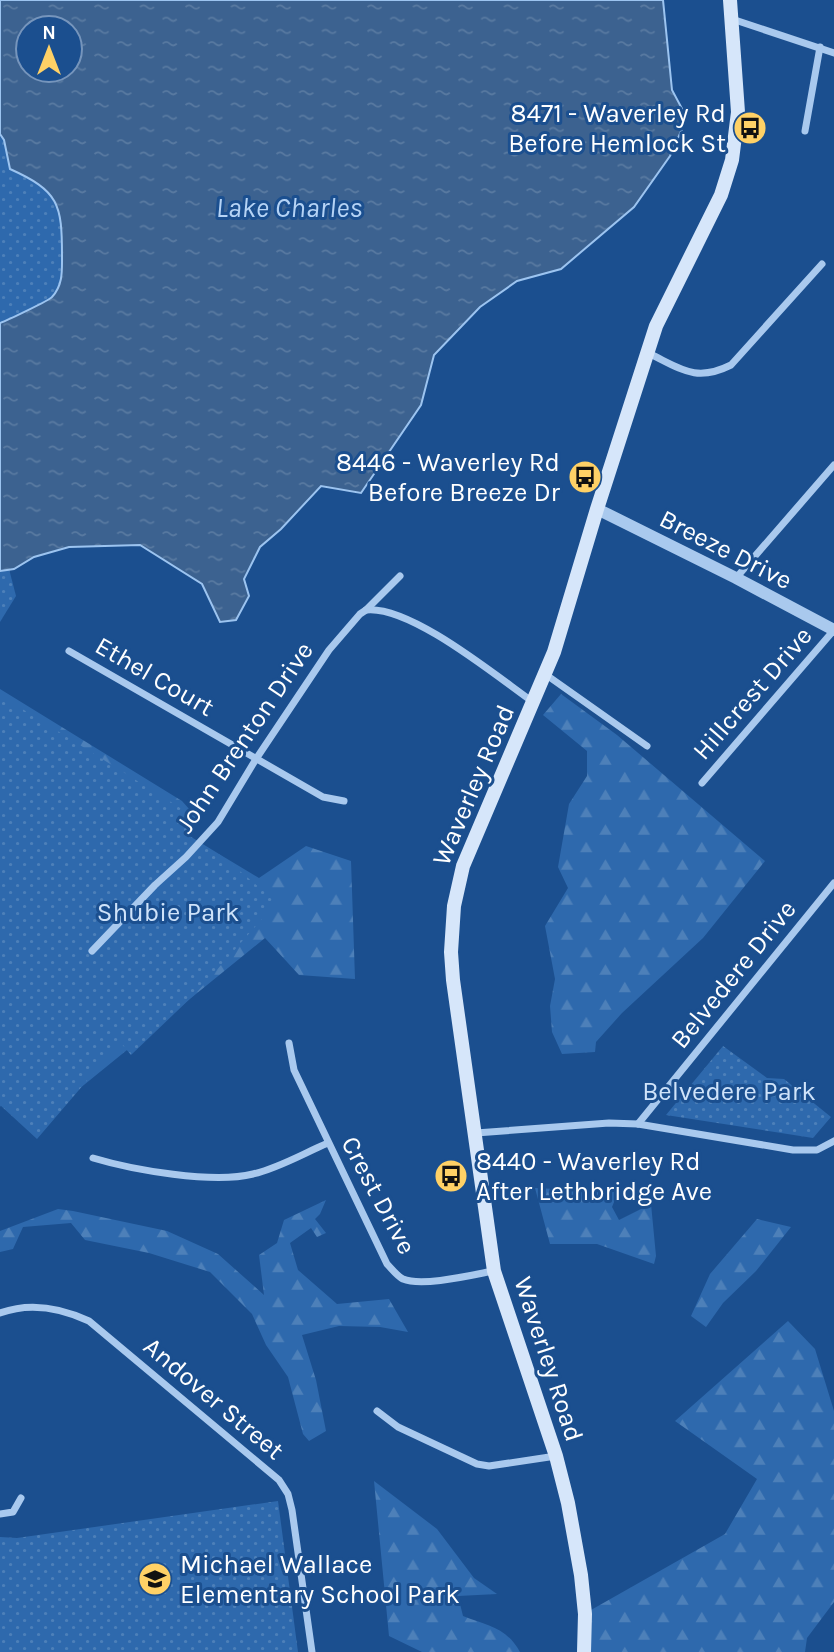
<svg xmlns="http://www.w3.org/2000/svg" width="834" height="1652" viewBox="0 0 834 1652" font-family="Karla,sans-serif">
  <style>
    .forest { fill: url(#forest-firs) }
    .park { fill: url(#park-dots) }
    .water { fill: url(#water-ripples); stroke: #9cc4f0; stroke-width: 2; fill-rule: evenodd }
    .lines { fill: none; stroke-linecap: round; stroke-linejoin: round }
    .minor { stroke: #a9c9ee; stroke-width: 7 }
    .tertiary { stroke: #a9c9ee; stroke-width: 12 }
    .secondary { stroke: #d6e6fa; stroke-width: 14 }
    .labels { text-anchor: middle; stroke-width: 6; stroke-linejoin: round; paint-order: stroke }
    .poi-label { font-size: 26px; fill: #fff; stroke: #1b4f8f; text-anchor: end }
    .street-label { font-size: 26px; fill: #fff; stroke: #1b4f8f }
    .park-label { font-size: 26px; fill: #cfe3fa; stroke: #1b4f8f }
    .water-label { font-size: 28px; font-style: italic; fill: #b5d3f5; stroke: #1b4f8f }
  </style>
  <defs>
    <pattern id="forest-firs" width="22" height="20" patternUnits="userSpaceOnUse" patternTransform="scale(1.75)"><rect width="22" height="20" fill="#2e69ad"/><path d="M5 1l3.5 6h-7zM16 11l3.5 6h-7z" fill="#4d80b9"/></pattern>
    <pattern id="park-dots" width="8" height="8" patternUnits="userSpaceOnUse" patternTransform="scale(1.75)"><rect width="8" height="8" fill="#2e69ad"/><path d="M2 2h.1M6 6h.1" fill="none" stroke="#4d80b9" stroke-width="1.8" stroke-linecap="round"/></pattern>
    <pattern id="water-ripples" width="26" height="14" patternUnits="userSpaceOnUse" patternTransform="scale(1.75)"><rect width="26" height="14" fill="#3c6290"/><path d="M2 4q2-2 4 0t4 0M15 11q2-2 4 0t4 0" fill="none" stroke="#597aa1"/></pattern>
  </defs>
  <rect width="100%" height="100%" fill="#1b4f8f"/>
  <!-- forest -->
  <g class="forest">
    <polygon points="0,689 182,801 198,819 105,918 129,930 219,854 259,878 306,846 351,861 355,979 299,975 265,938 42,1119 5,1099 0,1107"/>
    <polygon points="561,694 617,735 765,861 703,938 622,1013 596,1042 595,1052 562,1054 552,1032 550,1006 555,979 545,926 568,888 558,867 569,804 587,776 587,751 543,715"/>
    <polygon points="535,1188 618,1192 612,1207 619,1220 651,1204 656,1256 654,1264 597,1244 550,1244"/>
    <polygon points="326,1200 320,1214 315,1219 326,1233 317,1237 311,1228 290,1243 298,1270 337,1304 389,1299 408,1332 380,1327 339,1326 302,1335 316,1380 326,1431 309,1441 303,1434 288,1377 266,1345 252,1314 210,1272 149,1253 85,1240 71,1223 23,1227 13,1249 0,1252 0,1231 58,1209 73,1211 167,1231 218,1254 264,1295 259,1255 277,1243 284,1220"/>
    <polygon points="757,1219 791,1227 756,1271 723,1303 706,1327 691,1316 710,1274"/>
    <polygon points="788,1321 815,1349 834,1411 834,1602 807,1638 805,1652 591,1652 591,1610 725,1534 757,1479 675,1421"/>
    <path d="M374,1481L437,1529L474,1578L497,1594L458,1596L463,1616C488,1626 506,1627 520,1652H422L389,1636Z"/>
  </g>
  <!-- park -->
  <g class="park">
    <path d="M0,134L4,140L10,169C59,191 62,204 62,256C62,271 63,285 52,297C49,301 7,320 0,323Z"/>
    <polygon points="9,569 16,596 0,622 0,571"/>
    <polygon points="0,695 198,819 188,835 219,854 277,902 197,992 131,1055 120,1042 37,1139 0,1105"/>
    <polygon points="723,1046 767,1078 784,1079 831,1117 813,1138 666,1115"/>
    <polygon points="278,1501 298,1652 0,1652 0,1537 17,1538"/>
  </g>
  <!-- water -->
  <path class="water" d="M0,0H663L672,90L687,118L670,156L634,207L561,269L517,281L480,307L434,355L421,405L361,493L321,486L281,529L260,547L244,579L249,596L236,620L220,622L202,584L140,545L69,547L34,557L14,569L0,571V323C6,321 50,300 52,297C63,285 62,271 62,256C62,204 59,191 10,169L4,140L0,134ZM28,28H70V70H28Z"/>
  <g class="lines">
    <!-- minor -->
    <g class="minor">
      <polyline points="732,19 834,53"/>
      <polyline points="805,131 820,47"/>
      <path d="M648,353C680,368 695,383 731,365L822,264"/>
      <polyline points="736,578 834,465"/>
      <path d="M366,610C410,605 496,676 533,702"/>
      <polyline points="69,651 323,797 344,801"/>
      <polyline points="545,674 647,746"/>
      <polyline points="702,783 834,630"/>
      <polyline points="92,951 155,885 186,857 218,822 256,759 329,650 360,614 366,610 400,576"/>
      <path d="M289,1043L294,1070L387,1264C392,1269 397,1276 403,1279C422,1287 472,1275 493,1271"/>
      <polyline points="638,1124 834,883"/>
      <polyline points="476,1133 609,1123 638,1124 793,1150 817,1150 834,1141"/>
      <path d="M93,1158C133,1170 213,1184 253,1174C279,1168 304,1153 328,1143"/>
      <path d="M0,1313C30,1302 61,1308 89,1321L279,1480L288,1494L292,1510L312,1652"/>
      <polyline points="377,1411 398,1427 477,1464 489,1466 556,1456"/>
      <polyline points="0,1514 13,1512 21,1498"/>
    </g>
    <!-- tertiary -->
    <polyline class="tertiary" points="597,509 736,578 834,630"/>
    <!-- secondary -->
    <polyline class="secondary" points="584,1652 585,1614 581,1575 568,1503 556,1456 494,1271 453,980 451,952 454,906 463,866 554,652 597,509 656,326 721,195 732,160 738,112 730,0"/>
  </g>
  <!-- icons -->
  <defs>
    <symbol id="bus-disc" viewBox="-11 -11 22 22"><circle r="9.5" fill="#ffd166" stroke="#1b4f8f"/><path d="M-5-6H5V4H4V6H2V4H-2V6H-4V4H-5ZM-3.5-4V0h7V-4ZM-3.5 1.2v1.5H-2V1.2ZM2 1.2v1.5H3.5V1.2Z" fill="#111"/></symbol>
    <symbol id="school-disc" viewBox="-11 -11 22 22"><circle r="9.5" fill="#ffd166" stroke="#1b4f8f"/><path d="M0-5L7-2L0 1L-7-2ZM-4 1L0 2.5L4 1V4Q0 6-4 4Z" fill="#111"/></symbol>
  </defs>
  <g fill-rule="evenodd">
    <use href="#bus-disc" x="731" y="109" width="38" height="38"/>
    <use href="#bus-disc" x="566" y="458" width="38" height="38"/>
    <use href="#bus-disc" x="432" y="1157" width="38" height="38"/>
    <use href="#school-disc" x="136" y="1560" width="38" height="38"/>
  </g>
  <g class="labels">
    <!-- poi labels -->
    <g class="poi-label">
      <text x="726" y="122">8471 - Waverley Rd<tspan x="726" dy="30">Before Hemlock St</tspan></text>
      <text x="560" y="471">8446 - Waverley Rd<tspan x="560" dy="30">Before Breeze Dr</tspan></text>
      <text x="476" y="1170" text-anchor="start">8440 - Waverley Rd<tspan x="476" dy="30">After Lethbridge Ave</tspan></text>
      <text x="180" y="1573" text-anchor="start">Michael Wallace<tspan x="180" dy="30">Elementary School Park</tspan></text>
    </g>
    <!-- street labels -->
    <g class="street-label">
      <text transform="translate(726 549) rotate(27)" y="9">Breeze Drive</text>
      <text transform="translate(155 676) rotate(30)" y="9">Ethel Court</text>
      <text transform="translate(752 693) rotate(-49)" y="9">Hillcrest Drive</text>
      <text transform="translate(244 737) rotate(-56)" y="9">John Brenton Drive</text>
      <text transform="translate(473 785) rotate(-67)" y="9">Waverley Road</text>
      <text transform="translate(733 974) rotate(-51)" y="9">Belvedere Drive</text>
      <text transform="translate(379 1195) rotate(62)" y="9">Crest Drive</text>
      <text transform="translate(549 1359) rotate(72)" y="9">Waverley Road</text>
      <text transform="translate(214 1398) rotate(40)" y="9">Andover Street</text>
    </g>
    <!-- park labels -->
    <g class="park-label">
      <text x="168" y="921">Shubie Park</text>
      <text x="729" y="1100">Belvedere Park</text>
    </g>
    <!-- water labels -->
    <g class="water-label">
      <text x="289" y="217">Lake Charles</text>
    </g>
  </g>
  <!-- north arrow -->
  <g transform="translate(49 49)"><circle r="33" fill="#1b4f8f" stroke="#7695bc" stroke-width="2"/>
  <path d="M0-5L12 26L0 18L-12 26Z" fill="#ffd166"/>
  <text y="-10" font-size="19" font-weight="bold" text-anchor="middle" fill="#ffffff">N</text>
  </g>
</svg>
